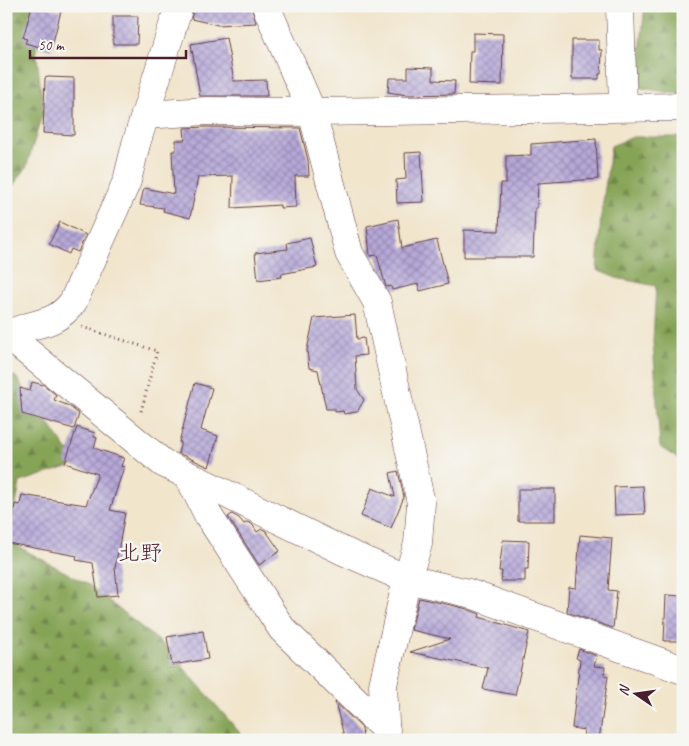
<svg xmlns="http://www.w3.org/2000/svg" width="689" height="746" viewBox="0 0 689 746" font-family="Caveat,'Klee One',sans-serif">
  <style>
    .forest { fill: url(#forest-firs); stroke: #686241 }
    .building { fill: url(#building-cross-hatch) }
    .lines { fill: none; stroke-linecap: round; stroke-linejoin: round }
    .minor-casing { stroke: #633d43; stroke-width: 29 }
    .path { stroke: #633d43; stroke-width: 3; stroke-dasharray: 1 4; stroke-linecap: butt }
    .minor { stroke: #fff; stroke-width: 28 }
    .labels { text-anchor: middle; stroke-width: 5; stroke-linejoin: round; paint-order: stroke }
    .quarter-label { font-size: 22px; fill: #4a1f2b; stroke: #f6f6f2 }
  </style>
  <defs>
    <pattern id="forest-firs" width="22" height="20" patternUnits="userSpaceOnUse" patternTransform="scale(1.25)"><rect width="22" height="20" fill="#86a457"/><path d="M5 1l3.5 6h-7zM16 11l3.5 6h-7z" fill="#708548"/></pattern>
    <pattern id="building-cross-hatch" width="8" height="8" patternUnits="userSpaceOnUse" patternTransform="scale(1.25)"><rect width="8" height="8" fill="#b6a9d9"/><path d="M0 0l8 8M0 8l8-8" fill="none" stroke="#9689b0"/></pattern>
  </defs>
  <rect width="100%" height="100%" fill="#f6f6f2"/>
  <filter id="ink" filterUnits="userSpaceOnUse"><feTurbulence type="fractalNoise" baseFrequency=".02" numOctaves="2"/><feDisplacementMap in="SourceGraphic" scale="10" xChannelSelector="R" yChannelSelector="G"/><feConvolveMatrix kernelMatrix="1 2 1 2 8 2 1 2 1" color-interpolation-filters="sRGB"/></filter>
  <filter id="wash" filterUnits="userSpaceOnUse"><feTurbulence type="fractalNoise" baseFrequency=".0096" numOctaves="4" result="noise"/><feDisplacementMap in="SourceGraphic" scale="20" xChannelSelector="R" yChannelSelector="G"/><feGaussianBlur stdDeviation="1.12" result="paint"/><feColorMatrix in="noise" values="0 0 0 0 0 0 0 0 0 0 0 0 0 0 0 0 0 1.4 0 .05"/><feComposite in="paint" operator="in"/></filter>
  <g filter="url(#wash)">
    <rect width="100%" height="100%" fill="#f1e5cc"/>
    <!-- forest -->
    <g class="forest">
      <polygon points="6,6 42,6 36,47 43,112 26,168 6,195"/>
      <polygon points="645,6 683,6 683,95 636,87"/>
      <polygon points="683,135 683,462 660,447 653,341 656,286 616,278 597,270 601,216 611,146 633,137 680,137"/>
      <polygon points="6,373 16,377 77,464 20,482 10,542 89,585 165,646 246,740 6,740"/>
    </g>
    <g id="blocks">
      <!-- building -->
      <g class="building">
        <polygon points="32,6 45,6 61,11 51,50 25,43 27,39 23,38"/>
        <polygon points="194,6 251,6 256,23 218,25 191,19"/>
        <polygon points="113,16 138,16 137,44 113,44"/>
        <polygon points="473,33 503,34 502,85 469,84 470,51 473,51"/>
        <polygon points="226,38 234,81 266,80 267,96 200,96 191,44"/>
        <polygon points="572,40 599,40 599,50 602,50 601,74 599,74 599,79 572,79"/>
        <polygon points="408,67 433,68 433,80 455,81 454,94 407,95 388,92 389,78 408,78"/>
        <polygon points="48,77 74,78 74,135 43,133 45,78"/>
        <polygon points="206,127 300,128 308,160 309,176 295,176 296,207 280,208 280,205 232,208 233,176 198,177 190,218 163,211 164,208 140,205 144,188 174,194 172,151 176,151 176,140 185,140 184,128"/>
        <polygon points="596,139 598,179 538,183 537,208 535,208 533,257 464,257 464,230 499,231 501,183 506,183 506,156 531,155 531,144"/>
        <polygon points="421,152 424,202 397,203 396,180 406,179 405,153"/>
        <polygon points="398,219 402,248 437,240 448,284 420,291 418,284 392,290 391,286 386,287 377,255 370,256 367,226"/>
        <polygon points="60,222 86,235 78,252 71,249 69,254 49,244"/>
        <polygon points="310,238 317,267 281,274 282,277 258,280 255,253 288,249 287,243"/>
        <polygon points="355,315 357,339 364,338 366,355 355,356 357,389 364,400 357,412 344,414 343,411 335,412 335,409 326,409 318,370 309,368 307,350 314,318"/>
        <polygon points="32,382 44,385 56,395 54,400 69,406 79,414 74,429 22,414 20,388 30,391"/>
        <polygon points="195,383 212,388 201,430 218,436 209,467 178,453 181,442 179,442"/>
        <polygon points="77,427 95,433 94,437 97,438 94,448 124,458 121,466 124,467 110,510 125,513 115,568 118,595 98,597 93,563 76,560 77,556 8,543 15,504 20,505 22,495 86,505 98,474 65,463"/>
        <polygon points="398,471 404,497 391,528 361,516 372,488 395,497 390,473"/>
        <polygon points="643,486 645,514 615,515 614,487"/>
        <rect x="518" y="489" width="37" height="32"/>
        <polygon points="232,514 239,518 244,524 247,522 252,524 257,532 262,529 266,531 280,551 259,565 228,517"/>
        <polygon points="580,535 612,538 608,590 617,591 613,628 567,612 569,587 576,588"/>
        <polygon points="503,540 529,541 528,569 525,569 525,581 501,581 502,571 499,571"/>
        <polygon points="666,595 683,596 683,641 664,641"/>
        <polygon points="419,598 464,608 480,614 479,617 529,632 515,695 483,689 488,668 410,652 450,639 411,630"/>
        <polygon points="203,631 208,659 172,665 167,637"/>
        <polygon points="579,649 597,656 594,666 605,667 604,675 608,676 599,740 583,740 584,730 572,728 580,660 576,658"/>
        <polygon points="335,702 362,728 363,740 345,740"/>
      </g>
    </g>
  </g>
  <g filter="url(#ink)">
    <use href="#blocks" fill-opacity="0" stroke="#633d43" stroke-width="1"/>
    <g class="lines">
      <defs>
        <g id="minor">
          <polyline points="266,6 312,112 349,253 377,302 421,503 418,544 407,579 383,685 386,740"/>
          <polyline points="620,6 623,106"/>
          <polyline points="145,115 206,111 312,112 683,107"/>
          <polyline points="6,334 163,463 343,551 407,579 468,593 683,670"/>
          <path d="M7,335C34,320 52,329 73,302L127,181L136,144L179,6"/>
          <polyline points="189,477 208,515 282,629 386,730"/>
        </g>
      </defs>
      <!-- minor casing -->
      <use href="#minor" class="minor-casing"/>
      <!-- path -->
      <polyline class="path" points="82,327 157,351 140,415"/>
      <!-- minor -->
      <use href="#minor" class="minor"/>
    </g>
  </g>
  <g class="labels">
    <!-- quarter labels -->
    <g class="quarter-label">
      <text x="140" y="560">北野</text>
    </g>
  </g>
  <!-- margin -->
  <rect width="689" height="746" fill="none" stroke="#f6f6f2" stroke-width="25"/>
  <!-- north arrow -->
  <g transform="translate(636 694) rotate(283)" stroke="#f6f6f2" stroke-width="4" paint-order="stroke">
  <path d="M0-4L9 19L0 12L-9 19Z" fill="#4a1f2b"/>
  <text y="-8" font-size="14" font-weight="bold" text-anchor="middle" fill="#4a1f2b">N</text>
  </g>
  <!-- scale -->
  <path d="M30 50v8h156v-8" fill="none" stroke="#4a1f2b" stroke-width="2.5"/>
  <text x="38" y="50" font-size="15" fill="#4a1f2b" stroke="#f6f6f2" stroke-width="4" paint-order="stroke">50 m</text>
</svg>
